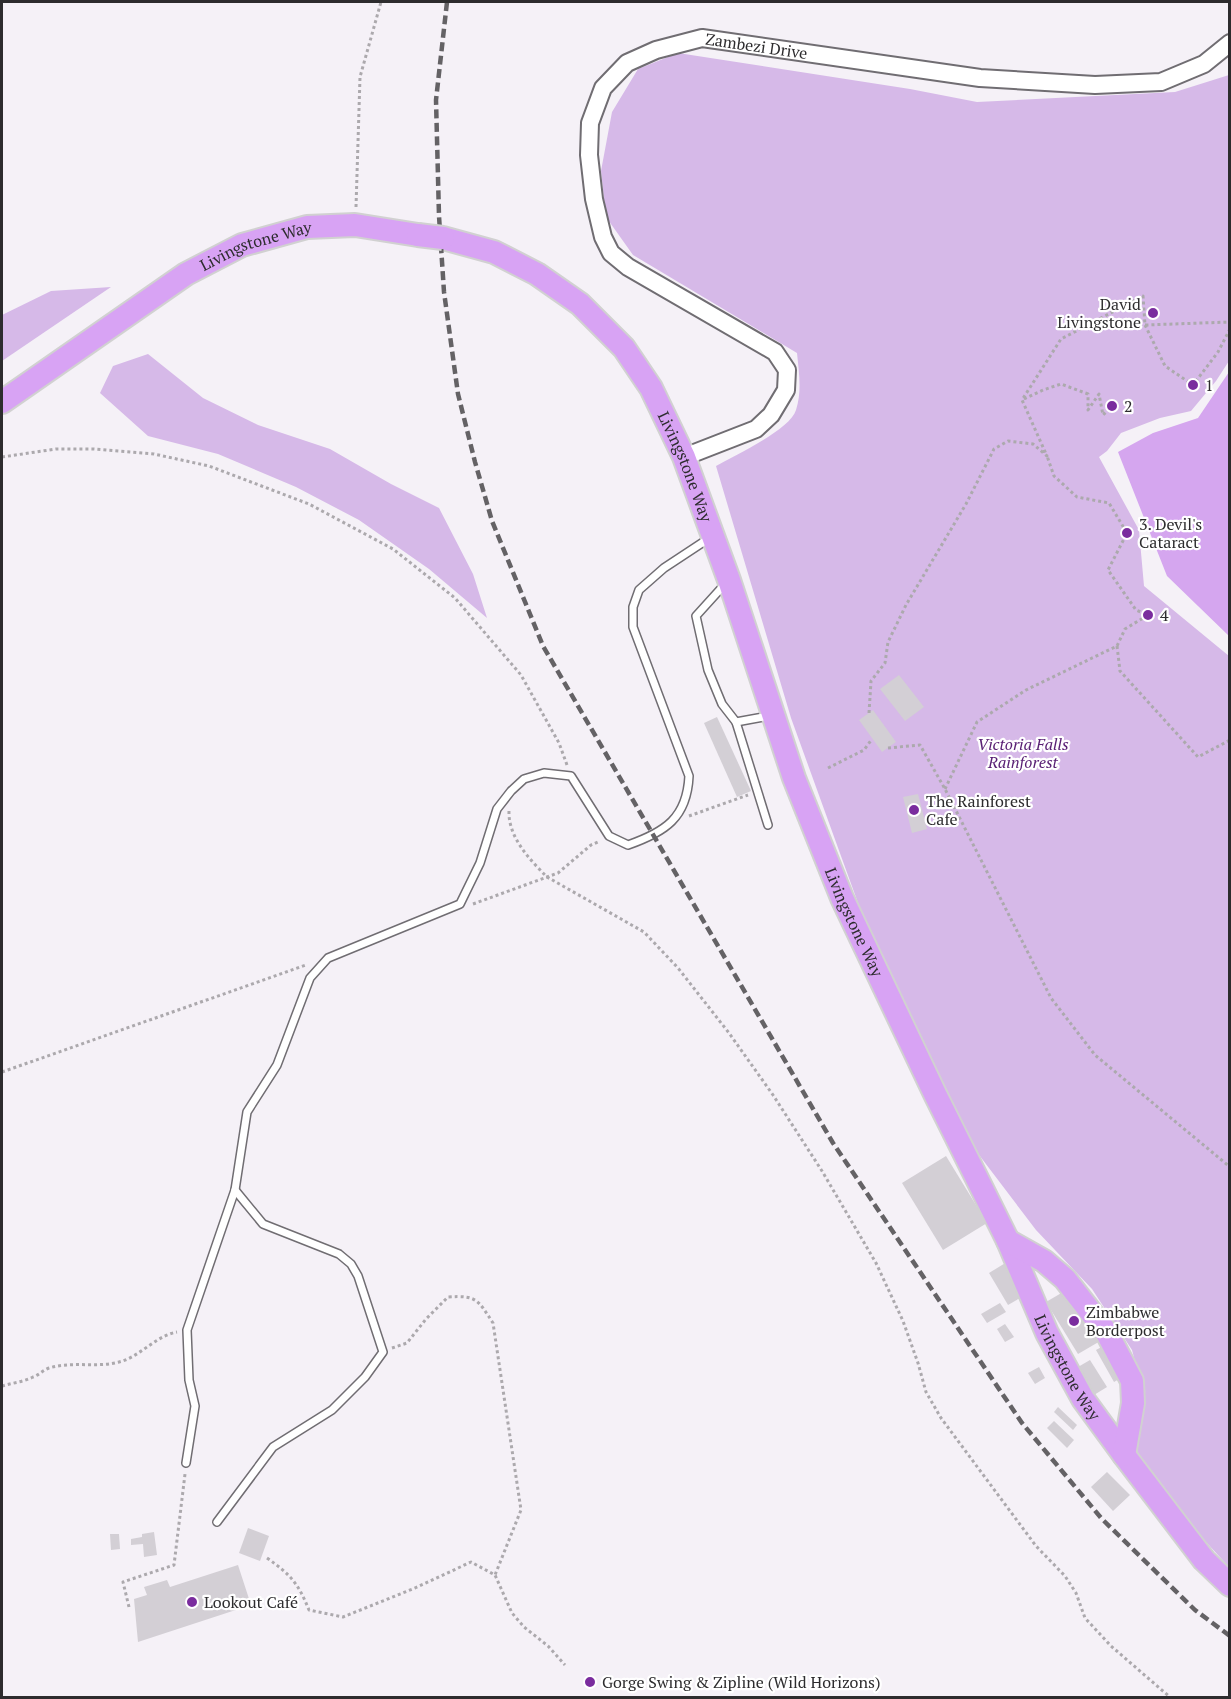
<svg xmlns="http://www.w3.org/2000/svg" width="1231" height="1699" viewBox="0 0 1231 1699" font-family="'PT Serif',serif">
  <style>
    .green { fill: #d6b9e8 }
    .water { fill: #d5a6ef }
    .building { fill: #d3cfd5 }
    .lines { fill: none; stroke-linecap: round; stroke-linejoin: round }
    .service-casing { stroke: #706d72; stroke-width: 10 }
    .tertiary-casing { stroke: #706d72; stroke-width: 20 }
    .trunk-casing { stroke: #d1d1d1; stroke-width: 26 }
    .path { stroke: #aca9ad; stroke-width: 3; stroke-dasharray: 3 3; stroke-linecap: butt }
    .service { stroke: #fff; stroke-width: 7 }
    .tertiary { stroke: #fff; stroke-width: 16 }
    .trunk { stroke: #d8a3f4; stroke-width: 22 }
    .rail { stroke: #646265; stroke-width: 4.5; stroke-dasharray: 9 4.5; stroke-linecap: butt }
    .trunk-bridge-casing { stroke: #d1d1d1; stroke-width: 26; stroke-linecap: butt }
    .trunk-bridge { stroke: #d8a3f4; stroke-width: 22 }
    .poi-dot { fill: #7a2c9e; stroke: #fff; stroke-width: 2 }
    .labels { text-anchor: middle; stroke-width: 4.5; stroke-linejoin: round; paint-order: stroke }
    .street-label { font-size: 16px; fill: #2d2c2e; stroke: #fff }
    .poi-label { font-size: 16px; fill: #2d2c2e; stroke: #fff; text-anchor: start }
    .park-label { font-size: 16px; font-style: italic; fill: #5a2175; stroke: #fff }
  </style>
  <rect width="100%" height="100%" fill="#f5f1f7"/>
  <!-- green -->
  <g class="green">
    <path d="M678,53L910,89L977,102L1175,92L1229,75V361L1216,381L1191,411L1160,418L1121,433L1107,451L1099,457L1139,530L1144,586L1229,656V1567L1194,1529L1136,1455L1144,1396L1132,1350L1092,1289L1036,1230L973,1147L862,914L791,718L716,466C735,455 790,430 796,410C802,391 799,373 797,353L633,255L606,217L601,171L612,112L638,69Z"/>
    <polygon points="111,287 2,361 2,315 51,291"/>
    <polygon points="148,354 203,398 258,425 330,449 391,484 439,508 473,574 487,618 429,569 359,520 296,487 218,454 148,436 100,393 113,366"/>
  </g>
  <!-- water -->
  <polygon class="water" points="1229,372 1229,636 1167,576 1118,452 1153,433 1198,418"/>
  <!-- building -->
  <g class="building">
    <polygon points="899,675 924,707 905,721 880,689"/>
    <polygon points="873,710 896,742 882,752 859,720"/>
    <polygon points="717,717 751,791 737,797 704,723"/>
    <polygon points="918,794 927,829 912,833 903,797"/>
    <polygon points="946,1156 987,1223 943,1250 902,1183"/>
    <polygon points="1007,1262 1027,1294 1008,1305 989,1273"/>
    <polygon points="1070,1288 1102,1340 1078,1354 1046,1302"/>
    <polygon points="1000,1303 1006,1312 987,1323 981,1314"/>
    <polygon points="1005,1324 1014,1337 1005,1342 997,1329"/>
    <polygon points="1107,1344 1126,1375 1114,1382 1096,1350"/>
    <polygon points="1090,1360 1107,1387 1094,1395 1078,1367"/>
    <polygon points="1039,1367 1045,1378 1035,1384 1028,1373"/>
    <polygon points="1058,1407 1077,1425 1073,1430 1054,1412"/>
    <polygon points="1054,1421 1074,1440 1067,1448 1047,1428"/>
    <polygon points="1107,1472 1130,1495 1113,1511 1091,1487"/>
    <polygon points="248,1528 269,1536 260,1561 239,1553"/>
    <polygon points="154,1532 157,1555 144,1557 143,1544 131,1545 131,1539 142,1537 142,1534"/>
    <polygon points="110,1534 119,1534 120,1549 111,1550"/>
    <polygon points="238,1565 251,1605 138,1642 134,1599 147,1595 144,1587 167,1580 170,1587"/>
  </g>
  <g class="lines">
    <defs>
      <g id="service">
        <polyline points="725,584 696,616 708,670 722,704 736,722 768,825"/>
        <polyline points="736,722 769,716"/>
        <path d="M186,1463L195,1406L189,1380L187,1330L235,1190L247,1112L277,1065L310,978L328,958L460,904L480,863L497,809L511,791L524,779L544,773L571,776L609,836L628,845C665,832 687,818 689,776L633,627V607L639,590L664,568L711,537"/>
        <polyline points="217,1522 273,1447 332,1410 365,1377 383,1352 358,1276 351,1264 339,1254 263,1224 235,1190"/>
      </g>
      <g id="tertiary">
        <path id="s1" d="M684,457L756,429L771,415L786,390L787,370L775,352L628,267L611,253L603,237L594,199L589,155L590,123L603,88L627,63L656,50L702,38L980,78L1095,85L1161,82L1204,64L1230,43"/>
      </g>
      <g id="trunk">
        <path id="s2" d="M443,238L494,252L537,274L580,304L624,348L651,388L684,457L729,580L794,778L842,898L935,1094L1008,1241L1047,1333L1083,1399L1124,1455L1204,1560L1230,1585"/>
        <path id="s3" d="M2,402L186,274L242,245L307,227L355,225L418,235"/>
        <polyline points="1008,1241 1044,1261 1065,1279 1107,1333 1132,1381 1133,1403 1124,1455"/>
      </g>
    </defs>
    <!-- service casing -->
    <use href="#service" class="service-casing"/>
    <!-- tertiary casing -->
    <use href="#tertiary" class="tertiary-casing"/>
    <!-- trunk casing -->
    <use href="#trunk" class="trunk-casing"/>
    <!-- path -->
    <g class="path">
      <polyline points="356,207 360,77 381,2"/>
      <polyline points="1091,324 1145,325 1165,366 1193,385 1218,352 1230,329"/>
      <polyline points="1024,399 1043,390 1061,384 1088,394 1088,410 1099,394 1103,415 1112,406"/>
      <polyline points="2,457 56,449 93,449 154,454 209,466 309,504 393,549 455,598 521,675 559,743 567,765"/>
      <polyline points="1117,646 1120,671 1198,757 1230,740"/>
      <polyline points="869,713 871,681 885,663 888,642 906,605 966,504 994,449 1008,441 1033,444 1047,456 1022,400 1061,339 1143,296 1145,325 1230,322"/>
      <polyline points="888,748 920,745 945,789 1051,998 1095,1055 1230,1167"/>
      <polyline points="828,768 864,750 872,739"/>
      <polyline points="945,789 977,722 1026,690 1117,646 1125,629 1148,615 1136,610 1108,570 1127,533 1109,503 1077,497 1054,476 1047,456"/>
      <path d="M509,811C508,837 530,860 547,877L644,932L678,968L729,1033L773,1095L822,1171L876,1263L903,1321L918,1363L926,1392L941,1418L1036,1546L1065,1576L1076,1593L1085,1618L1111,1646L1171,1698"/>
      <polyline points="689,816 748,795"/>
      <polyline points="473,904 558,873 591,845 600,841"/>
      <polyline points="2,1072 306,965"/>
      <path d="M392,1348L407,1343L426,1319L448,1297C477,1295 478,1300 493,1323L521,1510L495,1575"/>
      <path d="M2,1386C12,1383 23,1382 33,1377C39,1375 43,1370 49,1368C72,1361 97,1368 119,1362C140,1357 155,1336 177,1332"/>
      <path d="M267,1558C291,1575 298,1583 309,1610L343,1617L415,1588L471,1562L495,1575L512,1613L524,1627L548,1646L565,1665"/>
      <polyline points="129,1607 123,1582 174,1565 185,1474"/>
    </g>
    <!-- service -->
    <use href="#service" class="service"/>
    <!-- tertiary -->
    <use href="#tertiary" class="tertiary"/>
    <!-- trunk -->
    <use href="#trunk" class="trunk"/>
    <!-- rail -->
    <polyline class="rail" points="447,2 436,100 439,216 444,292 458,394 475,462 492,521 543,646 833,1143 1022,1423 1102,1519 1195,1610 1230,1636"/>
    <defs>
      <polyline id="trunk-bridge" points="418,235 443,238"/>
    </defs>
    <!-- trunk-bridge casing -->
    <use href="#trunk-bridge" class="trunk-bridge-casing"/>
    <!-- trunk-bridge -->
    <use href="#trunk-bridge" class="trunk-bridge"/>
  </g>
  <!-- markers -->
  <g class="poi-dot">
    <circle cx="1153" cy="313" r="6"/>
    <circle cx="1193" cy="385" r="6"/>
    <circle cx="1112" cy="406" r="6"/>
    <circle cx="1127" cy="533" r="6"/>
    <circle cx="1148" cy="615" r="6"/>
    <circle cx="914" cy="810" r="6"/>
    <circle cx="1074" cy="1321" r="6"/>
    <circle cx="192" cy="1602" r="6"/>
    <circle cx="590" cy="1682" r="6"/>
  </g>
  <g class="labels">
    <!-- street labels -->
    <g class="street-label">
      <text dy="6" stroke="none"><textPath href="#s1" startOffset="700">Zambezi Drive</textPath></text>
      <text dy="6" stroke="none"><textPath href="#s3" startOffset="300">Livingstone Way</textPath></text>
      <text dy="6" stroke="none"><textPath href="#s2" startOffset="350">Livingstone Way</textPath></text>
      <text dy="6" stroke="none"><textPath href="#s2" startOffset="836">Livingstone Way</textPath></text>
      <text dy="6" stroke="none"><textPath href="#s2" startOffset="1330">Livingstone Way</textPath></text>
    </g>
    <!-- poi labels -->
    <g class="poi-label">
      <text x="1141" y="310" text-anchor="end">David<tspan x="1141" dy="18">Livingstone</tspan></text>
      <text x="1205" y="391">1</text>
      <text x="1124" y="412">2</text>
      <text x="1139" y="530">3. Devil's<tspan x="1139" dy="18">Cataract</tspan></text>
      <text x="1160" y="621">4</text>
      <text x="926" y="807">The Rainforest<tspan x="926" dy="18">Cafe</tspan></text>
      <text x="1086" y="1318">Zimbabwe<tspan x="1086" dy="18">Borderpost</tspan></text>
      <text x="204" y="1608">Lookout Café</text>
      <text x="602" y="1688">Gorge Swing &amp; Zipline (Wild Horizons)</text>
    </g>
    <!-- park labels -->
    <g class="park-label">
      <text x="1023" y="750">Victoria Falls<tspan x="1023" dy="18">Rainforest</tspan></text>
    </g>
  </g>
  <!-- border -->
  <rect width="1231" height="1699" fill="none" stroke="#2d2c2e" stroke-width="6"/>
</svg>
